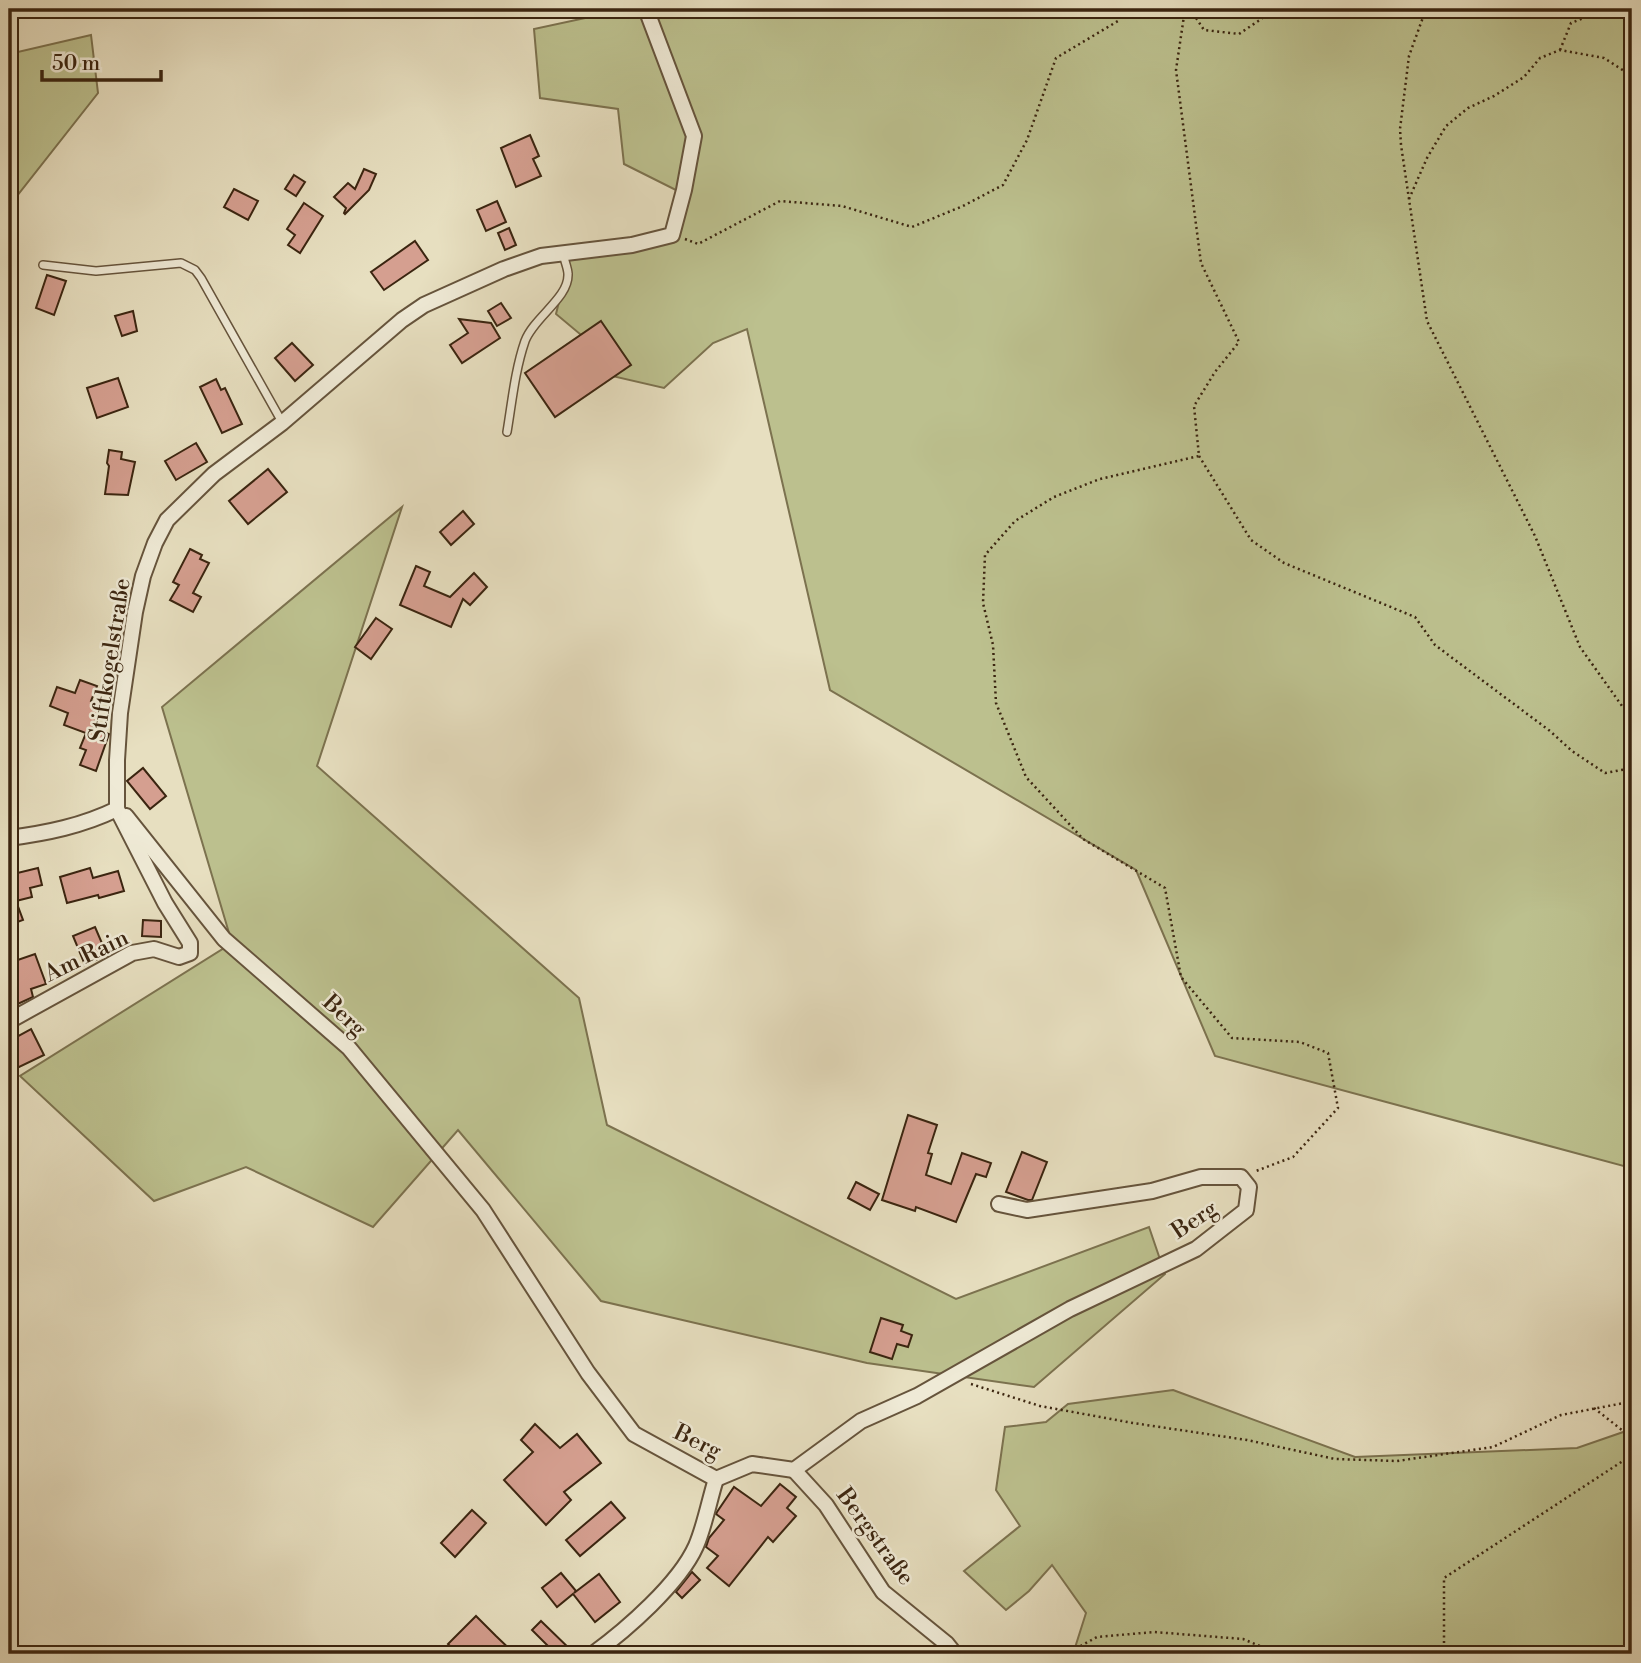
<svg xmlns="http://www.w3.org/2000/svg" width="1641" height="1663" viewBox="0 0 1641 1663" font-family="'Libre Bodoni',serif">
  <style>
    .green { fill: #bcc08e; stroke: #7c724f; stroke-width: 2 }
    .building { fill: #d59f90; stroke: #3b2510; stroke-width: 2 }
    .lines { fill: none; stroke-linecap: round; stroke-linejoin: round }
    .lane-casing { stroke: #66543c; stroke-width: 10 }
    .street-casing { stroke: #66543c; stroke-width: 18 }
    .path { stroke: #3b2510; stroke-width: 2.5; stroke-dasharray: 2 3.5; stroke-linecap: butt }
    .lane { stroke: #efead6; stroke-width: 7 }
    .street { stroke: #efead6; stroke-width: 14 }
    .labels { text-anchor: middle; stroke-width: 5; stroke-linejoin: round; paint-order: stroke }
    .street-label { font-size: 23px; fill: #3b2510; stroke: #efead6 }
  </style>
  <rect width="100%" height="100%" fill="#e7dfc0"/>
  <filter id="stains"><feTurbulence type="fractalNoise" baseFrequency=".00286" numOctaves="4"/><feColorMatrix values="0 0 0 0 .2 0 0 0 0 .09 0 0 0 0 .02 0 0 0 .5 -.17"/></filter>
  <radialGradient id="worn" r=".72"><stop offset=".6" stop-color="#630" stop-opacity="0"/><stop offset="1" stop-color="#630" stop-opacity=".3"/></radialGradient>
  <!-- green -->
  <g class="green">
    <polygon points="627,9 1632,9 1632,1183 1624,1166 1215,1056 1136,870 830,690 747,329 713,343 664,388 599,373 586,339 556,314 570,257 672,242 688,196 624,164 618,109 540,98 534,29"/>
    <polygon points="91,35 98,93 9,206 9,54"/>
    <polygon points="9,352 18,409 9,416"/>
    <polygon points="402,507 317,766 579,998 607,1125 956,1299 1149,1227 1165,1274 1034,1387 867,1363 601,1301 458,1130 373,1227 246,1167 154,1201 20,1076 232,943 162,707"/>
    <polygon points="1173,1390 1355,1457 1577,1448 1632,1429 1632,1654 1073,1654 1086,1613 1052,1565 1029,1591 1006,1610 964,1571 1020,1526 996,1490 1005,1427 1046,1422 1068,1404"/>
  </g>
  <!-- building -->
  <g class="building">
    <polygon points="530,135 539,156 533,159 541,176 516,187 501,148"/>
    <polygon points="364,169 376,174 369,190 345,214 344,213 346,208 334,197 348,183 355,189"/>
    <polygon points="294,175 305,182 296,196 285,189"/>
    <polygon points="234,189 258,201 248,220 224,207"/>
    <polygon points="497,201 506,222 486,231 477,210"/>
    <polygon points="304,203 323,216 300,253 288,245 295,235 287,229"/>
    <polygon points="509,228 516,245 505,250 498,233"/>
    <polygon points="415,241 428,260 384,290 371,272"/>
    <polygon points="47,275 66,281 54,315 36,308"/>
    <polygon points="501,303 511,318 497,326 488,311"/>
    <polygon points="133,311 137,331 122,336 115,316"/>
    <polygon points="459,319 491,323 500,338 462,363 450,345 468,333"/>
    <polygon points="601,321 631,365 555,417 525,373"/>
    <polygon points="292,343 313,365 295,381 275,358"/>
    <polygon points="118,378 128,407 97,418 87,388"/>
    <polygon points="216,379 221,390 225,388 242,424 222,433 200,387"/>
    <polygon points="196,443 207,462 176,480 165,461"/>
    <polygon points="109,450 122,452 121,459 135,462 128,495 105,494 109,466 107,463"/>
    <polygon points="268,469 287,492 248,524 229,501"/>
    <polygon points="463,511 474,524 451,545 440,532"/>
    <polygon points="190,549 202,555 200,559 209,563 193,593 201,597 193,612 170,600 179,585 173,582"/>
    <polygon points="416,566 430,572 424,586 450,597 474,573 487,587 470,605 463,599 451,627 400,605"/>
    <polygon points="376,618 392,629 371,659 355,647"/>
    <polygon points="80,680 97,686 91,701 101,705 93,728 109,734 96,771 80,765 86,750 80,748 86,733 64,725 68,713 50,706 57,687 75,693"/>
    <polygon points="143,768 166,796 150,809 127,781"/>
    <polygon points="38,868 42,885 30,888 32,897 16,901 23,920 9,925 9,875"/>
    <polygon points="90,868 93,878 118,871 124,891 99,898 98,895 67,903 60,877"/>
    <polygon points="143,920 161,921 161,937 142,936"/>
    <polygon points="95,927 107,955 85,965 73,936"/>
    <polygon points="35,954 46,984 31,989 33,997 9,1008 9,963"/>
    <polygon points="31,1029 44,1055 15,1069 9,1058 9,1041"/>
    <polygon points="908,1115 937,1125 928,1153 932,1154 926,1175 951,1184 962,1153 991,1163 986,1177 976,1174 956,1222 916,1207 915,1211 882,1200"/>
    <polygon points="1022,1152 1047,1162 1032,1200 1028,1200 1006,1192"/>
    <polygon points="856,1182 879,1194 870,1210 848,1198"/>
    <polygon points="881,1318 903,1325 901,1331 912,1335 908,1347 897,1344 892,1359 870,1352"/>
    <polygon points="535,1424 560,1448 577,1434 601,1463 564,1492 571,1500 546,1525 504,1480 533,1452 521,1440"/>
    <polygon points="780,1484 796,1497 787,1508 796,1516 773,1542 768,1537 729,1586 707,1568 718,1556 706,1547 709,1538 724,1520 716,1514 717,1512 734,1487 761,1506"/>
    <polygon points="611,1502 625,1518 580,1556 566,1540"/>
    <polygon points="472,1510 486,1523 455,1557 441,1543"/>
    <polygon points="692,1572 700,1580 682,1598 676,1592"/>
    <polygon points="561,1573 576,1591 574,1593 599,1574 620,1602 595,1622 573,1594 557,1607 542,1588"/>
    <polygon points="476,1616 496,1636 515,1654 458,1654 448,1644"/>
    <polygon points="541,1621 575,1654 556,1654 532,1630"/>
  </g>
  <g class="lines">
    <defs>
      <g id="lane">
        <polyline points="43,265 96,271 181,263 195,270 201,278 282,422"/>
        <path d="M507,432C512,402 515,370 525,341C534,317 569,298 568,274C568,268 564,260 563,253"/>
      </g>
      <g id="street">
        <polyline points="126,816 224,939 349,1048 483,1210 588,1373 634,1434 716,1479"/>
        <path d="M9,838C47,833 82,826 117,809"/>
        <polyline points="9,1021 132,953 154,949 179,957 190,953 190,943 165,903 117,809 117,760 120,713 135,612 143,576 155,543 167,520 214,474 282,423 402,320 424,305 504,269 541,256 632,245 672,235 684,190 694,136 646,9"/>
        <polyline points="794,1470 826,1505 883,1592 947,1644 955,1654"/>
        <polyline points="716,1479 752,1464 794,1470 861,1421 917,1396 1070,1309 1196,1249 1246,1210 1249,1187 1241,1177 1201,1177 1152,1191 1027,1210 999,1204"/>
        <path d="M593,1654C626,1630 679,1584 696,1546C705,1525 709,1501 716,1479"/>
      </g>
    </defs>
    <!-- lane casing -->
    <use href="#lane" class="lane-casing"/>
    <!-- street casing -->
    <use href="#street" class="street-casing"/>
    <!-- path -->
    <g class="path">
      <polyline points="1185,9 1176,70 1201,263 1239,342 1215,372 1194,406 1199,456 1100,479 1054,497 1015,521 985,555 983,603 993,645 996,703 1026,777 1083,839 1165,888 1181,977 1232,1038 1300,1042 1328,1053 1338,1108 1293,1157 1256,1171"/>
      <polyline points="1190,9 1204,30 1239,34 1276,9"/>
      <polyline points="1426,9 1409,56 1400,129 1401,145 1427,321 1535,536 1580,647 1632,720"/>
      <polyline points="1560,50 1571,23 1606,9"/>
      <polyline points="1409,199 1427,158 1446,126 1468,108 1494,96 1524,77 1540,58 1560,50 1604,58 1632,76"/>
      <polyline points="685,239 698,244 780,201 842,206 912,227 963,206 1003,185 1027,140 1056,58 1118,21"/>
      <polyline points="1199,456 1251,540 1284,563 1415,617 1435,645 1550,731 1572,751 1605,773 1632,768"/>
      <polyline points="971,1384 1040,1406 1133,1423 1247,1440 1335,1459 1397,1461 1493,1447 1561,1415 1624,1403 1632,1404"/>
      <polyline points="1594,1408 1632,1438"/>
      <polyline points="1066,1654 1097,1637 1154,1632 1243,1639 1279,1654"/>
      <polyline points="1444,1654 1444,1578 1632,1455"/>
    </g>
    <!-- lane -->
    <use href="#lane" class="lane"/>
    <!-- street -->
    <use href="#street" class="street"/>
  </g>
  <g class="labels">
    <!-- street labels -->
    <g class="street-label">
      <text transform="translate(109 660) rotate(-81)" y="8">Stiftkogelstraße</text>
      <text transform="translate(86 955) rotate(-26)" y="8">Am Rain</text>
      <text transform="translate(345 1015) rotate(43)" y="8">Berg</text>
      <text transform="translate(1194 1219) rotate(-34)" y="8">Berg</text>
      <text transform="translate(698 1441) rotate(26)" y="8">Berg</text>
      <text transform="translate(876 1536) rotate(54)" y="8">Bergstraße</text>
    </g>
  </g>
  <!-- margin -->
  <rect width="1641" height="1663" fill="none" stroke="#e7dfc0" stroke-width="35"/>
  <rect x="10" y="10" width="1620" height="1642" fill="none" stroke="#3b2510" stroke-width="3.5"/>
  <rect x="18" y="18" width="1606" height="1628" fill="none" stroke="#3b2510" stroke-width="2"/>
  <!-- scale -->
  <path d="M42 70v10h119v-10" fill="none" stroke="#3b2510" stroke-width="3.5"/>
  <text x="52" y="70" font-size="21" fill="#3b2510" stroke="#efead6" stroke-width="5" paint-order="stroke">50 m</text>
  <rect width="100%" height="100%" filter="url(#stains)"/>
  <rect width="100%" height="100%" fill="url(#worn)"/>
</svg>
